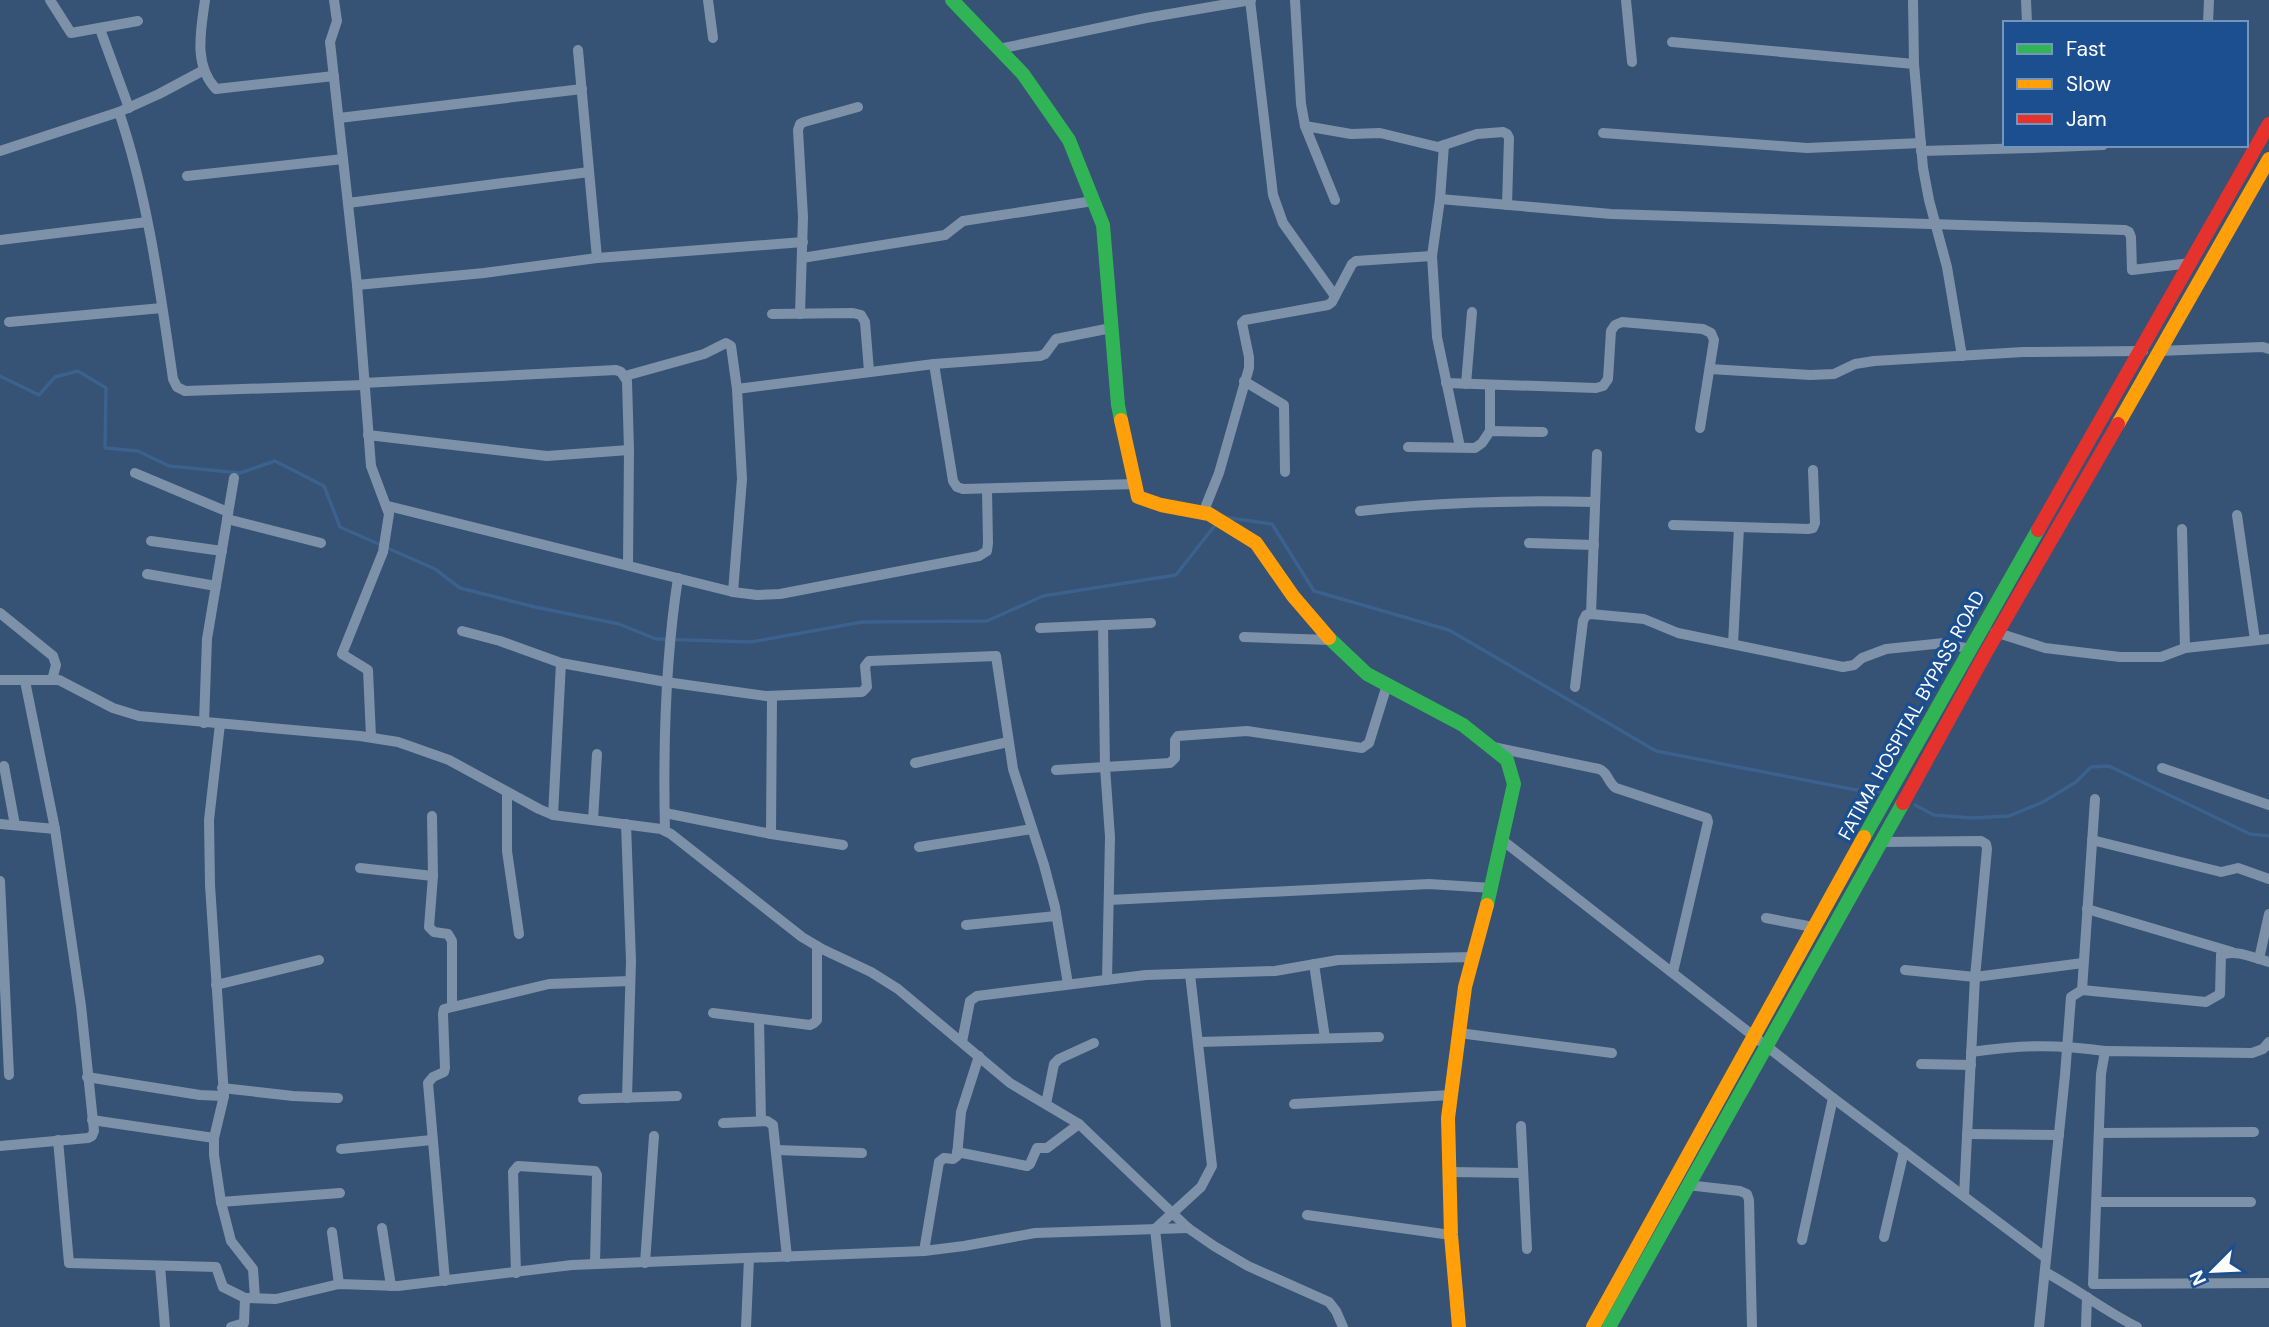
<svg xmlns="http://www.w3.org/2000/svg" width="2269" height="1327" viewBox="0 0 2269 1327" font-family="'DM Sans',sans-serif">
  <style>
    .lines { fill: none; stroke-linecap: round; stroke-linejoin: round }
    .stream { stroke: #3b618d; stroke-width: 3.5 }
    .street { stroke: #7d92a8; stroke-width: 10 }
    .fast { stroke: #30b455; stroke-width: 14 }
    .slow { stroke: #ff9f0a; stroke-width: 14 }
    .jam { stroke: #e5322d; stroke-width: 14 }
    .labels { text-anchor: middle; stroke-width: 7; stroke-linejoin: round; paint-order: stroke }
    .street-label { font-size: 19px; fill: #fff; stroke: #1b4f8f }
  </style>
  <rect width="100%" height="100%" fill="#365274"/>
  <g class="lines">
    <!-- stream -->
    <g class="stream">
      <polyline points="0,376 39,395 55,377 78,371 106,388 105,448 138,451 169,466 240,473 275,461 324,486 340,527 435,569 460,588 535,607 619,624 656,639 751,642 862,622 987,621 1043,596 1176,575 1216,524"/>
      <polyline points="1223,517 1272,524 1314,591 1449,630 1656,751 1872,793 1881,792"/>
      <polyline points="1915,805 1934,815 1972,818 2009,816 2043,802 2076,782 2091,767 2109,766 2250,834 2269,836"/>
    </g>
    <!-- street -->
    <g class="street">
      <polyline points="50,0 71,33 138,21"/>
      <path d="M205,0C201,30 193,65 216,89L334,76"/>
      <polyline points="334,0 337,21 330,42 357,285 371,466 389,514 383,552 342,654 368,670 371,737"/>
      <polyline points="708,0 713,38"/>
      <polyline points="1250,0 1273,195 1283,223 1335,296"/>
      <polyline points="1295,0 1301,104 1305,126 1335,200"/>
      <polyline points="1626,0 1632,62"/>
      <polyline points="1913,0 1914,64 1923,168 1929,200 1947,267 1962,356"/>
      <polyline points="2026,0 2027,23"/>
      <polyline points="2208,23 2209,0"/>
      <polyline points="100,29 129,108"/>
      <polyline points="1672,42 1914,64"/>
      <polyline points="999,49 1146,18 1251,0"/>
      <polyline points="578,50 597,258"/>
      <path d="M119,112C148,198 160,290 173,379L177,387L185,391L364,385"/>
      <polyline points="339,118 582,89"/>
      <polyline points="1305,126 1351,134 1380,133 1438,147 1477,134 1503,132 1507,134 1509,138 1507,205"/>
      <polyline points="1603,133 1807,148 1921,143"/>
      <polyline points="1444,145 1440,199 1432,256 1437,337 1460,447"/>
      <polyline points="2031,148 2103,145"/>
      <polyline points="0,151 119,112 159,94 204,70"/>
      <polyline points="1921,151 2031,148 2030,145"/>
      <polyline points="187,176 343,159"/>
      <polyline points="1440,199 1611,214 2125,230 2129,232 2131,237 2132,270 2191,263"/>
      <polyline points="348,203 589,172"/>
      <polyline points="0,240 147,222"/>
      <polyline points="802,258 945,235 963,221 1093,201"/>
      <polyline points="357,285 484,273 597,258 803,242"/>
      <polyline points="772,314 853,313 861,315 865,322 869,371"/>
      <polyline points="800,314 803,217 798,130 800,124 804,122 858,107"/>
      <polyline points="9,322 162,308"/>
      <polyline points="2158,351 2263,347 2269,349"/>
      <polyline points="934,364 953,481 957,487 963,489 1135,484"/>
      <polyline points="1710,369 1810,375 1834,374 1855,364 1874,361 2023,352 2143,351"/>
      <polyline points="625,376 704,354 726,343 731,346 737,389 742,479 733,592"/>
      <polyline points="1244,381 1284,405 1285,472"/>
      <polyline points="363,383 616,370 621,372 627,381 629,450 628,565"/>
      <polyline points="1446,383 1596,388 1603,386 1608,379 1611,331 1615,325 1622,322 1703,329 1711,333 1714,340 1700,428"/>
      <polyline points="1466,384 1472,312"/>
      <polyline points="737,389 934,364 1040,356 1045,354 1056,339 1111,328"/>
      <polyline points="1490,431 1490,385"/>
      <polyline points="368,435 547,456 629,450"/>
      <polyline points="1408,447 1475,448 1482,443 1490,431 1543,432"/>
      <polyline points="135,473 228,512"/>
      <polyline points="388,506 733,592 757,595 780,594 979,556 987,551 988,543 987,489"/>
      <path d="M1360,511C1438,502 1516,500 1595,502"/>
      <polyline points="1203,513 1219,473 1249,368 1249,357 1242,323 1245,320 1328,305 1332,302 1352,264 1356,261 1432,256"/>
      <polyline points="2237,515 2255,640"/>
      <polyline points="227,519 321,543"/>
      <polyline points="1673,525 1808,529 1813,528 1815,523 1813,470"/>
      <polyline points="2182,529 2185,648"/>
      <polyline points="151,541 222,551"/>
      <polyline points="1529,543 1594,545"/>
      <polyline points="147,574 216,586"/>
      <polyline points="0,613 53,656 56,665 52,680"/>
      <polyline points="1591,614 1597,454"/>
      <polyline points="1103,625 1105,767 1110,837 1107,980"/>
      <polyline points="1040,628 1151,623"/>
      <polyline points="462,631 500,641 561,663 666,682 766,696 862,692 867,687 865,666 869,661 996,656 1013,769 1044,865 1055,907 1068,984"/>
      <polyline points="1995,632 2045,648 2120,657 2161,657 2185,648 2269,639"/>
      <polyline points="1244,637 1331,640"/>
      <polyline points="1733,644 1739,527"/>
      <polyline points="0,680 59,680 113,708 139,716 360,736 398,742 449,760 539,809 553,815 661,829 671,834 802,937 822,949 871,972 898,989 1010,1083 1079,1124 1188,1228 1214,1246 1248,1266 1329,1302 1336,1311 1343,1327"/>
      <polyline points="1575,687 1583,621 1586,615 1591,614 1644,619 1678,633 1843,667 1854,665 1862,658 1886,649 1944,643 1970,649"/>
      <polyline points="204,723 207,639 234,478"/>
      <polyline points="220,724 209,820 210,885 224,1096 214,1138 214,1155 221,1202 231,1241 253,1269 255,1298"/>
      <path d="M1493,747L1599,769C1608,772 1608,783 1616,788L1707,818L1708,822L1673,972"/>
      <polyline points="915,763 1008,742"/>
      <polyline points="4,766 15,825"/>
      <polyline points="2162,768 2269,805"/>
      <polyline points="1056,770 1170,763 1175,758 1175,740 1178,736 1247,731 1362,748 1369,743 1387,685"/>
      <polyline points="507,792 507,851 519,934"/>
      <polyline points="665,813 771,834 843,845"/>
      <polyline points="553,815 561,663"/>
      <polyline points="432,816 433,876 429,927 434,932 448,934 452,941 452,1006"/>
      <polyline points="593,820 597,754"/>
      <polyline points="0,824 55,829"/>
      <polyline points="626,824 631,961 627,1098"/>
      <path d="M665,831C663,746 665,661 678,578"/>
      <polyline points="771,834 772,697"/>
      <polyline points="1502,840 1833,1098 2046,1258"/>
      <polyline points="2092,840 2221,872 2238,868 2269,879"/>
      <polyline points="1882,842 1981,841 1986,844 1987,849 1975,977 1905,970"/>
      <polyline points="919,847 1032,829"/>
      <polyline points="360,868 433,876"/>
      <polyline points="0,881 9,1075"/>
      <polyline points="1109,900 1429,884 1492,888"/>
      <polyline points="2087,909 2232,952"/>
      <polyline points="1766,918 1813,927"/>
      <polyline points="966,925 1056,916"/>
      <polyline points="2259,959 2269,914"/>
      <polyline points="1314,964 1325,1038"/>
      <polyline points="216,985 319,960"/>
      <polyline points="2082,990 2095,799"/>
      <polyline points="713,1013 810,1025 814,1023 817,1020 817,946"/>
      <polyline points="759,1019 761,1121"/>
      <polyline points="1459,1033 1612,1053"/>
      <polyline points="962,1042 970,1001 977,996 1146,975 1275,971 1338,960 1473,957"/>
      <polyline points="1198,1042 1379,1037"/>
      <polyline points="2269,1042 2263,1049 2252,1053 2105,1051 2101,1074 2093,1284 2269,1283"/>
      <path d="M1971,1052C2021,1045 2055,1044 2105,1051"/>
      <polyline points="1921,1064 1971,1065"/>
      <polyline points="87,1077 200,1095 224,1096"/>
      <polyline points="222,1088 293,1096 338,1098"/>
      <polyline points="583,1099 677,1096"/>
      <polyline points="1046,1104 1054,1064 1059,1059 1094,1043"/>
      <polyline points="1294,1104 1451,1095"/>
      <polyline points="92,1120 214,1138"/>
      <polyline points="723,1123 767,1121 773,1125 787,1257"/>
      <polyline points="1521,1126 1527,1249"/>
      <polyline points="2099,1133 2254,1132"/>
      <polyline points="1967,1134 2059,1135"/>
      <polyline points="58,1140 69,1263 216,1267 223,1287 245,1298 244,1323 231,1327"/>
      <polyline points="0,1146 88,1138 92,1136 94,1131 81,1006 55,829 25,681"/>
      <polyline points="341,1149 432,1140"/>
      <polyline points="776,1150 862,1153"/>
      <polyline points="957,1152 1027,1166 1030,1164 1037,1148 1047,1148 1079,1124"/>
      <polyline points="1449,1172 1523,1173"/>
      <polyline points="1687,1185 1740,1191 1747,1194 1749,1200 1752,1327"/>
      <polyline points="1964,1196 1975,977 2083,963"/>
      <polyline points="221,1202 340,1193"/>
      <polyline points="2097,1202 2251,1202"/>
      <polyline points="1307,1215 1451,1235"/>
      <polyline points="382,1228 391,1286"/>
      <polyline points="332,1232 339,1284"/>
      <polyline points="1884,1237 1904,1151"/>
      <polyline points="1802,1240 1833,1098"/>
      <polyline points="924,1251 939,1162 944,1158 953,1159 957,1156 961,1112 979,1056"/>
      <polyline points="645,1263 654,1136"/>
      <polyline points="160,1266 165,1327"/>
      <path d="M2045,1272C2077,1289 2105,1311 2137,1327"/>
      <polyline points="516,1273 513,1172 518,1166 595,1171 597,1175 595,1264"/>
      <polyline points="445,1281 428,1083 433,1077 444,1072 445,1068 443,1014 444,1009 549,984 630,981"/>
      <polyline points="245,1298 276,1299 339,1284 398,1286 572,1265 924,1251 964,1246 1035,1233 1188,1228"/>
      <polyline points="746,1327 749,1258"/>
      <polyline points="1166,1327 1155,1229 1201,1187 1212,1166 1190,974"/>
      <path d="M2039,1327L2065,1075L2071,997L2082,990L2206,1002L2220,994L2221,955C2236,949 2254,958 2269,962"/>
      <polyline points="2086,1327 2087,1297"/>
    </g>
    <!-- fast -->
    <g class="fast">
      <polyline points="952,0 1023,74 1069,140 1103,225 1118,405 1121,420"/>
      <polyline points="1329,638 1367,674 1463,725 1507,760 1514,784 1487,905"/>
      <polyline points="1864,837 2038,530"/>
      <polyline points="1609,1327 1903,803"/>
    </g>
    <!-- slow -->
    <g class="slow">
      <polyline points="1121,420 1138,497 1161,505 1209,514 1256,543 1293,596 1329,638"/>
      <polyline points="2118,424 2269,159"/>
      <polyline points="1459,1327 1451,1235 1448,1118 1465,987 1487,905"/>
      <polyline points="1593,1327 1864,837"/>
    </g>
    <!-- jam -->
    <g class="jam">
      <polyline points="2038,530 2269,124"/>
      <polyline points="1903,803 1985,654 2118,424"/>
    </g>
  </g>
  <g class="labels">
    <!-- street labels -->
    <g class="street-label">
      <text transform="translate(1911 715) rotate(-61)" y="7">FATIMA HOSPITAL BYPASS ROAD</text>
    </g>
  </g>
  <!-- legend -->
  <rect x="2003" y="21" width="245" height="126" fill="#1b4f8f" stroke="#7695bc" stroke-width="2"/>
  <rect x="2017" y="44" width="35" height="10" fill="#30b455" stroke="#7695bc" stroke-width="2"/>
  <text x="2066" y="56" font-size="21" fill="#ffffff">Fast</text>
  <rect x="2017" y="79" width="35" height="10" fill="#ff9f0a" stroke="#7695bc" stroke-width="2"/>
  <text x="2066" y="91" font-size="21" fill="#ffffff">Slow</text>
  <rect x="2017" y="114" width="35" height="10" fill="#e5322d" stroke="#7695bc" stroke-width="2"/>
  <text x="2066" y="126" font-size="21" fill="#ffffff">Jam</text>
  <!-- north arrow -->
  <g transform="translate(2213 1271) rotate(246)" stroke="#1b4f8f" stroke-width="5" paint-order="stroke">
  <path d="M0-5L12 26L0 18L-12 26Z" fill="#ffffff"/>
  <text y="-10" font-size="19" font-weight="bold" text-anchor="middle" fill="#ffffff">N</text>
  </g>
</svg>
